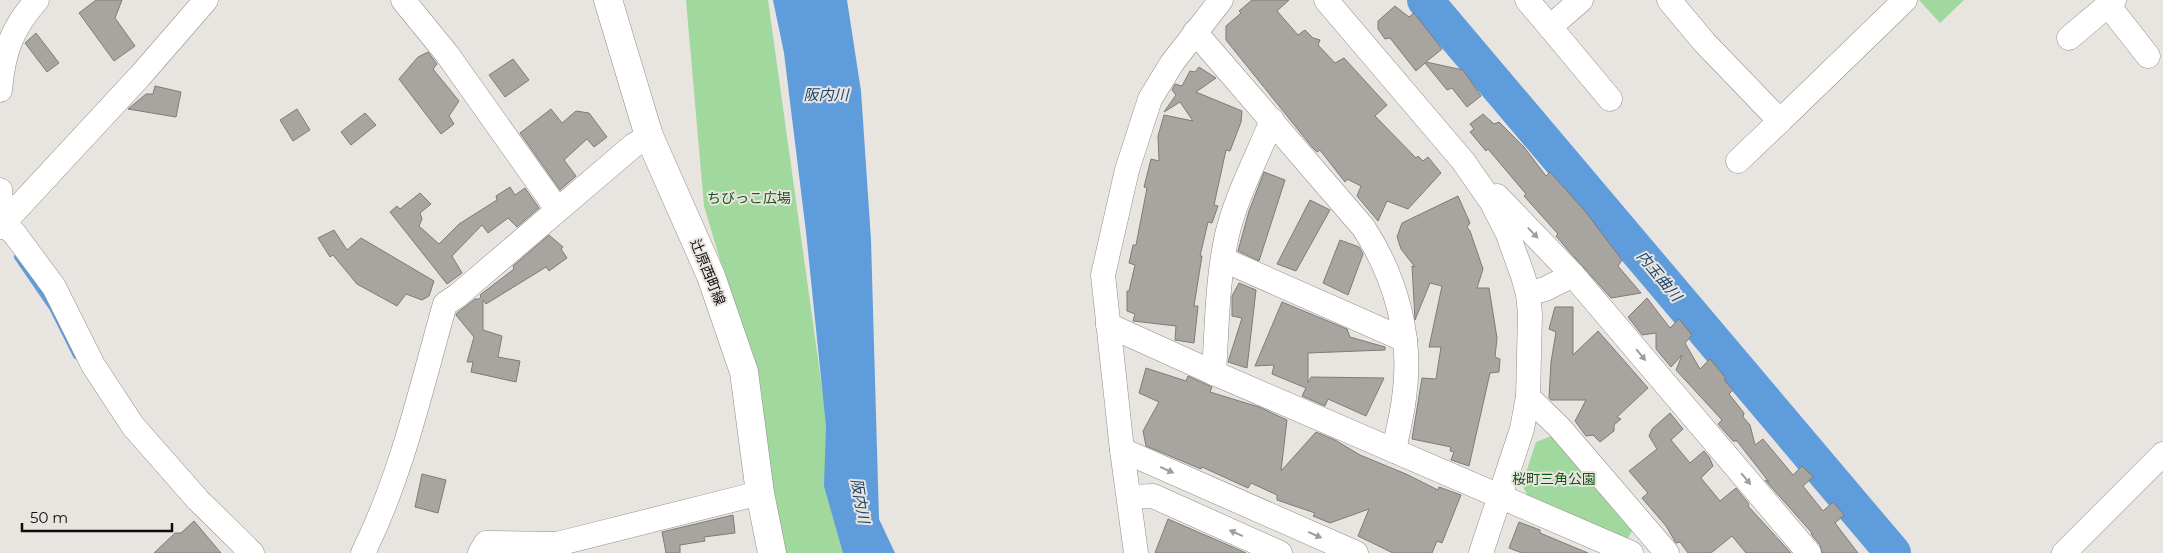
<svg xmlns="http://www.w3.org/2000/svg" width="2163" height="553" viewBox="0 0 2163 553" font-family="Montserrat,'Noto Sans JP',sans-serif">
  <style>
    .green { fill: #a1d89e }
    .water { fill: #5f9cdc }
    .lines { fill: none; stroke-linecap: round; stroke-linejoin: round }
    .stream { stroke: #5f9cdc; stroke-width: 6 }
    .river { stroke: #5f9cdc; stroke-width: 36 }
    .building { fill: #a8a4a0; stroke: #7f7b77 }
    .minor-casing { stroke: #928d89; stroke-width: 25 }
    .major-casing { stroke: #928d89; stroke-width: 29 }
    .minor { stroke: #fff; stroke-width: 24 }
    .major { stroke: #fff; stroke-width: 28 }
    .oneway { fill: #9f9e9d }
    .labels { text-anchor: middle; stroke-width: 4; stroke-linejoin: round; paint-order: stroke }
    .park-label { font-size: 14px; fill: #135515; stroke: #e8e4df }
    .street-label { font-size: 14px; fill: #0e0d0b; stroke: #e8e4df }
    .water-label { font-size: 15px; font-style: italic; fill: #1a456f; stroke: #e8e4df }
  </style>
  <rect width="100%" height="100%" fill="#e8e4df"/>
  <!-- green -->
  <g class="green">
    <polygon points="686,0 768,0 845,553 786,553 773,501 759,376 738,320 704,206"/>
    <polygon points="1919,0 1964,0 1940,23"/>
    <polygon points="1554,435 1633,529 1628,538 1624,539 1530,500 1522,485 1536,442"/>
  </g>
  <!-- water -->
  <polygon class="water" points="773,0 847,0 861,91 871,240 879,519 895,553 843,553 824,486 826,426 806,232 784,53"/>
  <g class="lines">
    <!-- stream -->
    <polyline class="stream" points="17,257 52,308 76,356"/>
    <!-- river -->
    <polyline class="river" points="1425,0 1893,553"/>
  </g>
  <!-- building -->
  <g class="building">
    <polygon points="96,0 122,0 115,18 135,46 114,61 79,13"/>
    <polygon points="1252,0 1289,0 1277,11 1298,35 1305,30 1313,38 1320,40 1318,45 1335,63 1344,58 1387,105 1375,116 1416,158 1418,156 1423,161 1428,157 1441,173 1408,209 1387,201 1378,221 1357,196 1361,186 1347,179 1345,182 1320,150 1317,152 1312,147 1226,40 1226,26 1241,13 1239,11"/>
    <polygon points="1395,6 1409,17 1414,13 1442,49 1426,62 1463,70 1481,96 1467,107 1452,88 1447,90 1425,63 1416,71 1390,38 1385,39 1378,29 1378,21"/>
    <polygon points="36,33 59,63 47,72 25,43"/>
    <polygon points="428,52 437,64 433,69 459,101 449,116 454,124 441,134 399,79 418,57"/>
    <polygon points="513,59 529,80 505,97 489,75"/>
    <polygon points="1199,67 1216,78 1196,92 1242,111 1241,122 1230,151 1226,150 1214,205 1218,206 1212,223 1208,222 1200,256 1202,256 1194,306 1198,306 1194,343 1175,340 1176,326 1133,321 1135,314 1127,311 1127,291 1129,291 1135,265 1129,263 1133,245 1136,245 1147,188 1144,187 1151,159 1159,161 1158,136 1164,115 1193,121 1180,102 1164,112 1176,95 1172,90 1175,84 1182,86 1190,71 1195,72"/>
    <polygon points="155,86 181,92 176,117 128,109 146,94 153,94"/>
    <polygon points="297,109 310,130 293,141 280,120"/>
    <polygon points="551,109 562,123 576,111 589,113 607,137 594,147 587,139 564,160 576,176 560,190 520,133"/>
    <polygon points="365,113 376,125 351,145 341,132"/>
    <polygon points="1483,114 1494,124 1499,122 1524,147 1546,176 1550,172 1585,211 1622,260 1618,266 1641,293 1611,298 1568,250 1556,236 1558,234 1524,196 1526,194 1488,149 1486,151 1470,132 1474,129 1470,124"/>
    <polygon points="1264,172 1285,180 1259,261 1238,251 1249,211"/>
    <polygon points="510,187 515,195 525,188 539,208 517,227 508,218 488,233 482,225 452,256 462,273 447,284 390,212 397,206 400,209 420,193 431,204 420,213 422,219 419,226 439,244 459,224 497,200 496,196"/>
    <polygon points="1458,196 1470,223 1467,227 1470,231 1483,269 1477,288 1489,288 1497,338 1495,357 1500,359 1499,372 1490,373 1469,466 1451,460 1454,452 1450,451 1451,447 1412,439 1422,378 1436,379 1441,347 1429,347 1442,286 1430,283 1415,320 1412,266 1415,267 1401,249 1397,237 1402,223"/>
    <polygon points="1310,200 1330,210 1296,271 1277,264"/>
    <polygon points="334,230 347,250 361,238 434,281 429,296 422,300 406,294 397,306 357,284 333,255 330,257 318,238"/>
    <polygon points="549,235 563,247 561,249 567,258 549,271 546,267 486,304 483,300 483,330 502,336 498,357 520,361 516,382 471,372 473,362 467,362 474,337 456,315 457,313 475,299 479,299 481,297 480,295 514,269 513,266"/>
    <polygon points="1340,240 1359,247 1363,254 1348,295 1323,283"/>
    <polygon points="1239,283 1256,290 1247,368 1228,362 1242,318 1232,316 1232,296"/>
    <polygon points="1647,298 1670,328 1679,319 1692,335 1685,343 1700,369 1710,359 1725,377 1725,381 1733,390 1729,394 1744,413 1743,417 1750,425 1755,445 1763,439 1793,475 1802,466 1813,477 1803,486 1823,511 1833,502 1844,515 1835,523 1858,553 1822,553 1820,545 1811,534 1812,533 1765,480 1769,482 1737,441 1733,441 1718,424 1722,420 1676,370 1682,355 1671,367 1656,349 1656,333 1642,335 1639,331 1628,317"/>
    <polygon points="1282,302 1347,329 1350,337 1385,347 1385,350 1308,353 1308,383 1311,377 1384,378 1366,416 1328,399 1325,406 1302,396 1306,388 1272,374 1274,365 1255,366"/>
    <polygon points="1555,307 1573,307 1573,355 1598,331 1648,388 1617,417 1621,419 1614,425 1614,431 1600,442 1593,435 1586,436 1575,421 1586,400 1551,400 1549,398 1551,362 1556,332 1549,329"/>
    <polygon points="1146,368 1186,381 1188,376 1212,387 1210,392 1259,407 1287,420 1281,471 1316,432 1335,440 1360,455 1406,474 1438,490 1439,487 1461,495 1442,543 1437,541 1432,553 1393,553 1358,536 1369,509 1330,523 1313,516 1315,513 1277,500 1277,495 1251,483 1248,488 1202,467 1201,469 1146,446 1143,431 1159,402 1139,393"/>
    <polygon points="1670,413 1683,429 1671,440 1690,463 1704,451 1709,457 1713,466 1701,478 1720,501 1736,488 1749,504 1748,506 1791,553 1746,553 1732,536 1711,553 1688,553 1680,542 1676,543 1666,526 1642,498 1648,493 1629,471 1657,449 1649,436 1652,429"/>
    <polygon points="422,474 446,480 438,513 415,507"/>
    <polygon points="733,515 735,533 704,537 705,541 680,545 680,553 666,553 662,532"/>
    <polygon points="1168,519 1228,545 1246,553 1155,553"/>
    <polygon points="194,521 221,553 154,553 175,533 181,533"/>
    <polygon points="1519,522 1540,530 1540,533 1588,553 1522,553 1509,548"/>
  </g>
  <g class="lines">
    <defs>
      <g id="minor">
        <polyline points="403,0 447,54 557,209"/>
        <polyline points="1326,0 1463,161 1491,201 1507,232 1523,276 1528,294 1530,314 1528,397 1522,429 1481,553"/>
        <polyline points="1527,0 1550,27 1581,0"/>
        <polyline points="1669,0 1704,42 1780,121 1905,0"/>
        <polyline points="2108,5 2148,56"/>
        <polyline points="1550,27 1610,99"/>
        <path d="M1195,32L1363,227C1396,277 1413,339 1404,398C1402,416 1397,433 1394,451"/>
        <polyline points="2069,38 2114,0"/>
        <path d="M0,90C3,53 12,28 37,0"/>
        <polyline points="1738,161 1780,121"/>
        <polyline points="0,190 3,223"/>
        <polyline points="1497,196 1573,275 1809,553"/>
        <polyline points="0,222 14,233 54,287 93,365 133,426 198,500 252,553"/>
        <polyline points="0,227 140,76 206,0"/>
        <polyline points="1224,260 1405,340"/>
        <polyline points="1528,294 1545,289 1573,275"/>
        <polyline points="1108,325 1214,373 1631,553"/>
        <path d="M1214,373C1217,328 1217,280 1227,235C1236,196 1257,158 1272,120"/>
        <polyline points="1528,397 1559,427 1667,553"/>
        <polyline points="1122,450 1356,553"/>
        <polyline points="1129,497 1153,496 1280,553"/>
        <path d="M363,553C402,475 421,388 445,304L457,296L634,145L649,136"/>
        <polyline points="480,553 486,543 557,544 760,493"/>
        <polyline points="1136,553 1122,450 1103,275 1127,170 1150,99 1172,63 1221,0"/>
        <polyline points="2064,553 2163,454"/>
      </g>
      <polyline id="major" points="608,0 649,136 711,276 744,372 760,493 772,553"/>
    </defs>
    <!-- minor casing -->
    <use href="#minor" class="minor-casing"/>
    <!-- major casing -->
    <use href="#major" class="major-casing"/>
    <!-- minor -->
    <use href="#minor" class="minor"/>
    <!-- major -->
    <use href="#major" class="major"/>
  </g>
  <!-- one-way arrows -->
  <defs><path id="oneway-solid" d="M-6-.8H1V-3.2L6.5 0L1 3.2V.8H-6Z" transform="scale(1.25)"/></defs>
  <g class="oneway">
    <use href="#oneway-solid" transform="translate(1533 233) rotate(46)"/>
    <use href="#oneway-solid" transform="translate(1641 355) rotate(50)"/>
    <use href="#oneway-solid" transform="translate(1167 470) rotate(24)"/>
    <use href="#oneway-solid" transform="translate(1746 479) rotate(50)"/>
    <use href="#oneway-solid" transform="translate(1236 533) rotate(-156)"/>
    <use href="#oneway-solid" transform="translate(1315 535) rotate(24)"/>
  </g>
  <g class="labels">
    <!-- park labels -->
    <g class="park-label">
      <text x="749" y="203">ちびっこ広場</text>
      <text x="1554" y="484">桜町三角公園</text>
    </g>
    <!-- street labels -->
    <g class="street-label">
      <text transform="translate(708 272) rotate(68)" y="5">辻原西町線</text>
    </g>
    <!-- water labels -->
    <g class="water-label">
      <text x="826" y="100">阪内川</text>
      <text transform="translate(1659 276) rotate(50)" y="5">内玉曲川</text>
      <text transform="translate(860 501) rotate(80)" y="5">阪内川</text>
    </g>
  </g>
  <!-- scale -->
  <path d="M22 523v8h150v-8" fill="none" stroke="#0e0d0b" stroke-width="2.5"/>
  <text x="30" y="523" font-size="15" fill="#0e0d0b" stroke="#e8e4df" stroke-width="4" paint-order="stroke">50 m</text>
</svg>
